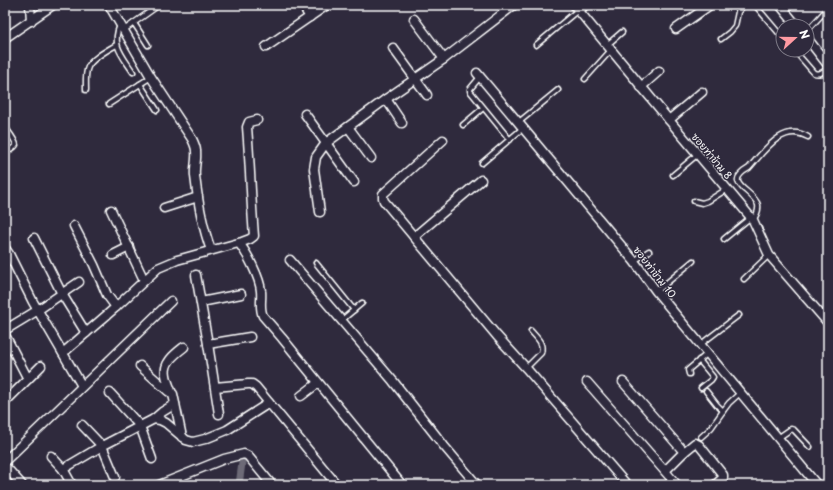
<svg xmlns="http://www.w3.org/2000/svg" width="833" height="490" viewBox="0 0 833 490" font-family="'Playpen Sans','Playpen Sans Thai',sans-serif">
  <style>
    .lines { fill: none; stroke-linecap: round; stroke-linejoin: round }
    .canal { stroke: #6d6a77; stroke-width: 7 }
    .lane-casing { stroke: #fff; stroke-width: 7 }
    .street-casing { stroke: #fff; stroke-width: 11 }
    .lane { stroke: #2f2a3d; stroke-width: 4 }
    .street { stroke: #2f2a3d; stroke-width: 8 }
    .labels { text-anchor: middle; stroke-width: 3; stroke-linejoin: round; paint-order: stroke }
    .street-label { font-size: 10px; fill: #fff; stroke: #2f2a3d }
  </style>
  <rect width="100%" height="100%" fill="#2f2a3d"/>
  <filter id="ink" filterUnits="userSpaceOnUse"><feTurbulence type="fractalNoise" baseFrequency=".025" numOctaves="2"/><feDisplacementMap in="SourceGraphic" scale="8" xChannelSelector="R" yChannelSelector="G"/><feConvolveMatrix kernelMatrix="1 2 1 2 8 2 1 2 1" color-interpolation-filters="sRGB"/></filter>
  <g filter="url(#ink)">
    <g class="lines">
      <!-- canal -->
      <polyline class="canal" points="239,485 242,463"/>
      <defs>
        <g id="lane">
          <polyline points="755,5 783,38"/>
          <polyline points="788,9 792,5"/>
          <polyline points="580,12 588,5"/>
          <polyline points="134,23 148,45"/>
          <path d="M120,25C111,45 122,55 133,72"/>
          <polyline points="124,30 159,5"/>
          <polyline points="807,31 828,8"/>
          <polyline points="721,39 730,32 735,26 738,12 744,5"/>
          <polyline points="536,45 578,10"/>
          <polyline points="607,45 622,32"/>
          <path d="M794,50L814,73C820,75 823,72 828,68"/>
          <polyline points="480,77 470,89 470,91 510,140"/>
          <polyline points="585,79 611,50"/>
          <polyline points="140,84 157,110"/>
          <path d="M86,90C86,83 85,73 88,67C92,58 108,50 116,45"/>
          <polyline points="109,104 151,77"/>
          <polyline points="519,122 558,90"/>
          <polyline points="463,125 483,108"/>
          <path d="M5,127C7,130 16,141 16,145C15,148 8,151 5,153"/>
          <polyline points="482,163 523,128"/>
          <polyline points="673,175 698,154"/>
          <polyline points="694,201 702,203 708,201 727,189"/>
          <path d="M753,220C756,216 759,211 758,205C754,190 721,184 749,168C764,151 783,122 808,137"/>
          <polyline points="724,239 751,217"/>
          <polyline points="634,261 649,251"/>
          <polyline points="316,263 354,310"/>
          <polyline points="744,279 769,255"/>
          <polyline points="657,291 693,261"/>
          <polyline points="342,320 362,303"/>
          <polyline points="701,344 739,315"/>
          <polyline points="699,360 713,377 711,380 701,388"/>
          <path d="M526,368L541,353C544,343 537,338 531,331"/>
          <polyline points="689,374 688,370 708,353"/>
          <polyline points="706,391 717,405 723,411 729,403 740,393"/>
          <polyline points="701,437 711,428 723,411"/>
          <polyline points="778,438 791,429 794,430 810,447"/>
        </g>
        <g id="street">
          <polyline points="30,5 31,21"/>
          <path d="M109,5L151,77L192,139C194,143 196,147 196,151C197,160 194,168 195,176C198,202 202,226 211,250"/>
          <polyline points="302,5 310,17"/>
          <polyline points="574,5 669,120 753,220 769,255 828,323"/>
          <polyline points="780,5 797,26"/>
          <polyline points="414,19 444,59"/>
          <polyline points="676,29 710,5"/>
          <polyline points="5,38 53,5"/>
          <polyline points="807,38 828,65"/>
          <polyline points="266,47 327,5"/>
          <polyline points="393,48 427,95"/>
          <polyline points="477,73 634,261 656,291 817,485"/>
          <polyline points="641,87 659,71"/>
          <polyline points="386,99 402,123"/>
          <polyline points="305,114 354,182"/>
          <polyline points="669,120 702,92"/>
          <polyline points="348,127 371,158"/>
          <polyline points="443,140 383,194 383,198 384,201 497,336 526,368 627,485"/>
          <polyline points="164,208 198,197"/>
          <polyline points="111,210 144,280"/>
          <polyline points="320,212 314,169 316,157 326,143 386,99 444,59 514,5"/>
          <polyline points="74,226 94,265 107,295 116,307"/>
          <polyline points="414,237 481,180"/>
          <polyline points="34,238 62,294 86,333"/>
          <path d="M239,243C247,253 260,278 261,291C262,300 259,308 263,316L282,338L402,485"/>
          <polyline points="5,248 9,254 33,302 82,386"/>
          <polyline points="113,255 129,247"/>
          <polyline points="290,260 393,381 444,446 477,485"/>
          <polyline points="196,275 208,344 219,414"/>
          <polyline points="201,302 241,294"/>
          <polyline points="5,330 38,310 79,282"/>
          <polyline points="5,335 28,379"/>
          <polyline points="208,344 250,337"/>
          <path d="M63,353L116,307L158,268L177,260L242,242L250,239L254,236C251,200 250,163 247,127L249,122L257,120"/>
          <polyline points="140,366 168,391 173,394 182,437"/>
          <polyline points="587,382 677,485"/>
          <polyline points="623,382 684,452 665,471"/>
          <polyline points="215,387 248,384 252,384 256,387 337,485"/>
          <polyline points="110,393 140,426 152,459"/>
          <path d="M172,394C170,387 167,382 166,375C163,363 175,354 184,347"/>
          <polyline points="301,396 318,383"/>
          <polyline points="5,402 41,366"/>
          <polyline points="154,419 160,420 166,423 186,440 193,442 205,439 227,430 269,403"/>
          <polyline points="82,425 102,446 115,477"/>
          <polyline points="684,452 695,443 699,445 723,475 723,478 715,485"/>
          <polyline points="51,456 63,469 72,485"/>
          <polyline points="5,461 171,301"/>
          <polyline points="5,466 22,485"/>
          <polyline points="63,469 102,446 154,419 162,412 175,404"/>
          <polyline points="159,485 224,459 244,454 248,456 272,485"/>
        </g>
      </defs>
      <!-- lane casing -->
      <use href="#lane" class="lane-casing"/>
      <!-- street casing -->
      <use href="#street" class="street-casing"/>
      <!-- lane -->
      <use href="#lane" class="lane"/>
      <!-- street -->
      <use href="#street" class="street"/>
    </g>
  </g>
  <g class="labels">
    <!-- street labels -->
    <g class="street-label">
      <text transform="translate(712 156) rotate(50)" y="4">ซอยท่าข้าม 8</text>
      <text transform="translate(655 272) rotate(52)" y="4">ซอยท่าข้าม 10</text>
    </g>
  </g>
  <!-- margin -->
  <rect width="833" height="490" fill="none" stroke="#2f2a3d" stroke-width="20"/>
  <rect x="10" y="10" width="813" height="470" fill="none" stroke="#fff" stroke-width="1.5" filter="url(#ink)"/>
  <!-- north arrow -->
  <g transform="translate(795 38) rotate(69)"><circle r="19" fill="#2f2a3d" stroke="#827f8b"/>
  <path d="M0-3L7 15L0 10L-7 15Z" fill="#ff9aa2"/>
  <text y="-6" font-size="11" font-weight="bold" text-anchor="middle" fill="#ffffff">N</text>
  </g>
</svg>
